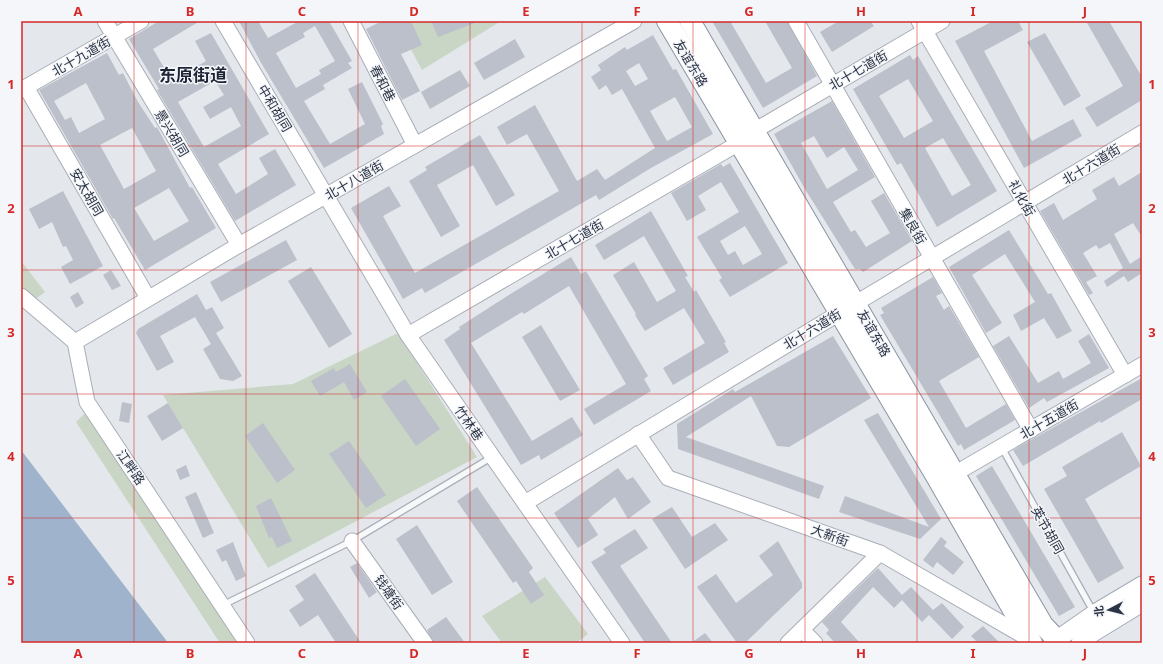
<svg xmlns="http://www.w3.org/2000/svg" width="1163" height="664" viewBox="0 0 1163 664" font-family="'Noto Sans','Noto Sans SC',sans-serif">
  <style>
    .green { fill: #c9d6c5 }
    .water { fill: #9fb4cc }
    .building { fill: #bbc0ca; fill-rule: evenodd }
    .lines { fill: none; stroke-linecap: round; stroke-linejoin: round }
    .lane-casing { stroke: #a9aeb7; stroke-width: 8 }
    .secondary-casing { stroke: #a9aeb7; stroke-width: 17 }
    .primary-casing { stroke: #a3abb8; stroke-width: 19 }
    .highway-casing { stroke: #8b94a3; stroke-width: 22 }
    .lane { stroke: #f7f8fa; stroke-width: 5.5 }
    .secondary { stroke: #fff; stroke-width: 15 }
    .primary { stroke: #fff; stroke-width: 17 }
    .highway { stroke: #fff; stroke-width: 20 }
    .grid { fill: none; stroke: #d62828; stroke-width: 1; stroke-opacity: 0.55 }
    .labels { text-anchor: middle; stroke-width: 3; stroke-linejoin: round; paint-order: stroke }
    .street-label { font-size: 13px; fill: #2b3445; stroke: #f4f6f9 }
    .district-label { font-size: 17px; font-weight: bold; fill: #1d2536; stroke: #f4f6f9 }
    .neatline { fill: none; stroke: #d62828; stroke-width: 1.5 }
    .grid-label { font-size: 13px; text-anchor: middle; font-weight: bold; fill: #d62828 }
  </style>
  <rect width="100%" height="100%" fill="#e4e7ec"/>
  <!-- green -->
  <g class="green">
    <polygon points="396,21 501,21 422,70"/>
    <polygon points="21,261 45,292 21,310"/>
    <polygon points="398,333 477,457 268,568 163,395 293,384"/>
    <polygon points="86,412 242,643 220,643 76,422"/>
    <polygon points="545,577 588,634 576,643 502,643 482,616"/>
  </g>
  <!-- water -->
  <polygon class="water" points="21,450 166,640 167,643 21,643"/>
  <!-- building -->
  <g class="building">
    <path d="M159,21H200L153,49L172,81L206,61L195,41L211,33L269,134L218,164L236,194L268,174L259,158L275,149L296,185L235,221L157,90L159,89L129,39ZM215,81L224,95L203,107L210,119L231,107L241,126L204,147L178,102Z"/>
    <path d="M239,21H258L268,38L299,21H329L352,61L348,63L352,68L323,85L325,89L304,101L330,144L365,124L348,89L362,82L383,124L381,126L384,134L324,168L260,61ZM315,26L335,61L319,70L321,74L296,88L276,53L305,37L303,33Z"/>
    <polygon points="382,21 411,21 422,45 401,54 420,91 402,100 366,29"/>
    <polygon points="431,21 480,21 438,37"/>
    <polygon points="712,21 730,21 766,83 792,68 765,21 787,21 817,76 763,108"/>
    <polygon points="839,21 870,21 874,26 832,52 820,32"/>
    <polygon points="993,21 1018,21 1023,30 984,51 1032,141 1073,119 1082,136 1024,168 955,41"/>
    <polygon points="1086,21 1109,21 1142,77 1142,100 1097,127 1085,108 1123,86"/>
    <polygon points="1045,33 1081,96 1064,106 1027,42"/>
    <path d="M653,35L673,70L676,69L713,134L651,168L599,200L596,195L425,293L422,288L403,299L351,208L389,186L401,206L383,216L415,273L559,191L527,134L507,145L497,127L535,105L577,181L597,169L605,180L655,148L622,89L612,95L606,85L599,90L591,77L601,70L598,65L625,47L627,50ZM639,63L648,79L635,86L626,71ZM675,97L692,127L667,141L650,111Z"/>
    <polygon points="515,39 525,57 484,80 474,63"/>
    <path d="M107,53L119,75L123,73L138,102L155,128L157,127L190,188L192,187L216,228L145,270L114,218L113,219L39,90ZM86,83L105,119L79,133L71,117L65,120L54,101ZM132,128L156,171L124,189L100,145ZM169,188L189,221L154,241L134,208Z"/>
    <path d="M910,55L913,60L918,56L997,191L937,227L901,163L897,165L853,89ZM908,79L933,121L904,138L879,96ZM943,138L971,185L952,196L925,148Z"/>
    <polygon points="460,70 470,86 430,109 421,92"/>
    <path d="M832,101L875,177L833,202L851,232L855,230L866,247L890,233L871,201L884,193L912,241L863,272L860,269H855L805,189L774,134ZM814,136L827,158L844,147L858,170L827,189L801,143Z"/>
    <polygon points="480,135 515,195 496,206 473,165 437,185 460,226 441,237 409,181 427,170 425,167"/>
    <path d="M730,163L788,263L730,297L719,280L722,278L697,237L739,212L721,182L698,196L706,210L687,221L671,193L721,164L723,167ZM745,226L762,254L743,265L735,251L728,255L720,241Z"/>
    <polygon points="1142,172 1142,237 1133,223 1114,234 1130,264 1142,256 1142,273 1128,282 1124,276 1107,287 1104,281 1123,268 1110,243 1099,249 1096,245 1083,253 1097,276 1086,282 1093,293 1089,295 1040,211 1054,203 1063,220 1097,199 1092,190 1114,177 1119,186"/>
    <polygon points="63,191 103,266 70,284 61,267 73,260 66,246 63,247 52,222 39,229 29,209"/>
    <polygon points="651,211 688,276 685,277 694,292 696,290 726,342 724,343 729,352 673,385 663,368 705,343 684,308 645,331 635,315 636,314 613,275 634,262 657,302 676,291 644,236 604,260 595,245"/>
    <polygon points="1009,230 1048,294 1051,293 1072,331 1057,339 1044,318 1021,331 1013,315 1035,302 1005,254 972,275 1002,323 986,333 949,267"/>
    <polygon points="286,240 297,260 221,302 210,282"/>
    <polygon points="571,257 581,274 586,271 648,376 644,379 651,391 594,425 584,409 626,384 569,286 524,314 522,312 471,343 532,441 572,417 583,435 541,460 539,455 521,465 444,340 460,329 459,327 512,293"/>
    <polygon points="311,267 352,334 329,348 288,281"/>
    <polygon points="111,270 121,286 112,290 103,275"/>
    <polygon points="933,277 942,293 936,296 944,310 949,306 979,357 939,381 966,428 1006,404 1015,420 964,450 961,444 958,446 880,315 884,313 881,308"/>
    <polygon points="78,292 84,303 76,308 70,297"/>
    <polygon points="197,294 206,310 212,307 224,328 216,333 242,376 233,381 220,379 203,349 211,344 195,317 160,336 174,362 157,371 136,333 138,329"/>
    <polygon points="541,325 580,390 560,401 522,337"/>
    <polygon points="1089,334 1109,368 1047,402 1044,398 1029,408 993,346 1009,336 1038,383 1059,371 1063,379 1091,363 1078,341"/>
    <polygon points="833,336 871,398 789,447 777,446 751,396 686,437 824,486 819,499 678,449 677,424 733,389 735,392"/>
    <polygon points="350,364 367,392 354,400 344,382 320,396 311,381 334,368 336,372"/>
    <polygon points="1142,378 1142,399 1101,423 1100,421 1023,466 1013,450"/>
    <polygon points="405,379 440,429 416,446 381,396"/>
    <polygon points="122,402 132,404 129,423 119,421"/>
    <polygon points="168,403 183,428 162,441 147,416"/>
    <polygon points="878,413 941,519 920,539 839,512 845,496 929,527 864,420"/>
    <polygon points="263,423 295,470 277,483 245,436"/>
    <polygon points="1122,432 1141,466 1085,499 1124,568 1098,583 1044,489 1067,476 1062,467"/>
    <polygon points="349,441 386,495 366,508 329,454"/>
    <polygon points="186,465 190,476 180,480 176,470"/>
    <polygon points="992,466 1075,607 1059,616 976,476"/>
    <polygon points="618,468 627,480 633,477 651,502 628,519 615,497 588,519 598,535 578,548 554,513"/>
    <polygon points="477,487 533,568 529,572 544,595 531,604 516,581 513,583 457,501"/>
    <polygon points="196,492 214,533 203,538 185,497"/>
    <polygon points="271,498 292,541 277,548 272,537 269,538 256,506"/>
    <polygon points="672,507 692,537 715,523 728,540 685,569 652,519"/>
    <polygon points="417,525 453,582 432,595 396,539"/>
    <polygon points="635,529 648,548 620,566 672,643 645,643 591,562 606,553 603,549"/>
    <polygon points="941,537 947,542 944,546 964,562 953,575 937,562 933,568 923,560"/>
    <polygon points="778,541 802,583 802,588 745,643 737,643 697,587 716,574 736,603 773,575 759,556"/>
    <polygon points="233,542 246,576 236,581 226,560 222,562 216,550"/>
    <polygon points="357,563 377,592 369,598 350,567"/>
    <polygon points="878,568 902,595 911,587 933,610 942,603 964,627 952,639 929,615 922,622 902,600 894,608 873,587 841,622 860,643 835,643 826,633 829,630 822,622"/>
    <polygon points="315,573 361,643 336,643 318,615 300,627 289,610 304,600 295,586"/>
    <polygon points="446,617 465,643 434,643 427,630"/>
    <polygon points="983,626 1000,643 978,643 971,636"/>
    <polygon points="705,633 713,643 691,643"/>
  </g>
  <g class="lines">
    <defs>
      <g id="lane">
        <polyline points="1002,448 1093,611"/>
        <polyline points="223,605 352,541 492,457"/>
      </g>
      <g id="secondary">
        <polyline points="105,21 239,245"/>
        <polyline points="223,21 408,335 622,643"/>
        <polyline points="351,21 415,145"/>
        <polyline points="796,21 1031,430"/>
        <polyline points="919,21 1125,375"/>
        <polyline points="26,87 148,298"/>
        <polyline points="21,90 141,21"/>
        <polyline points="754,131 942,21"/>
        <polyline points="21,296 75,342 87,402 247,643"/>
        <polyline points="408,335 739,143"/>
        <polyline points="75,342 239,245 634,21"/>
        <polyline points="638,434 668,478 880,553 1029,639"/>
        <polyline points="956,473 1142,365"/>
        <polyline points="525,503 856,303 1142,133"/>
        <polyline points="352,541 425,643"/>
        <polyline points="802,630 815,643"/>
        <polyline points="788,643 880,553"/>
      </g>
      <g id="primary">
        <polyline points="1052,643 1095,613 1142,585"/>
        <polyline points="1080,643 1093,633 1142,603"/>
      </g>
      <g id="highway">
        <polyline points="667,21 937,478 1032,643"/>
        <polyline points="690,21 1043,625 1060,643"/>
      </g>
    </defs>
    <!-- lane casing -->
    <use href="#lane" class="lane-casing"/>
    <!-- secondary casing -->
    <use href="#secondary" class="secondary-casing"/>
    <!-- primary casing -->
    <use href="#primary" class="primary-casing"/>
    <!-- highway casing -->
    <use href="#highway" class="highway-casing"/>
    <!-- lane -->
    <use href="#lane" class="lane"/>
    <!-- secondary -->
    <use href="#secondary" class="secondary"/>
    <!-- primary -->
    <use href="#primary" class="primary"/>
    <!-- highway -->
    <use href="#highway" class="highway"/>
  </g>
  <!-- grid -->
  <path class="grid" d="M134,21V643M246,21V643M358,21V643M470,21V643M582,21V643M693,21V643M805,21V643M917,21V643M1029,21V643M21,146H1142M21,270H1142M21,394H1142M21,518H1142"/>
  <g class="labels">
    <!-- street labels -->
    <g class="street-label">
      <text transform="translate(81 56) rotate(-30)" y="5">北十九道街</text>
      <text transform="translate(691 63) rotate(59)" y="5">友谊东路</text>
      <text transform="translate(858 70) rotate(-30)" y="5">北十七道街</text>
      <text transform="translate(383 83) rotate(63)" y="5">春和巷</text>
      <text transform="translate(275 108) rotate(59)" y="5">中和胡同</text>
      <text transform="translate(172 133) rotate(59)" y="5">景兴胡同</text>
      <text transform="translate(1091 164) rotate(-31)" y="5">北十六道街</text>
      <text transform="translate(354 180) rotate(-30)" y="5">北十八道街</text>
      <text transform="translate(87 192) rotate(60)" y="5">安太胡同</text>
      <text transform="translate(1022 198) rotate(60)" y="5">礼化街</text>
      <text transform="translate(913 226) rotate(60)" y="5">集良街</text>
      <text transform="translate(574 239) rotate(-30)" y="5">北十七道街</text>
      <text transform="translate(812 329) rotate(-31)" y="5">北十六道街</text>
      <text transform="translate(874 333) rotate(60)" y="5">友谊东路</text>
      <text transform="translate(1049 419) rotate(-30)" y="5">北十五道街</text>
      <text transform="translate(469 423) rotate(55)" y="5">竹林巷</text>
      <text transform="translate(131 467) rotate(56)" y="5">江畔路</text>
      <text transform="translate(1048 530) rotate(61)" y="5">英节胡同</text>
      <text transform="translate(830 535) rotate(20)" y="5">大新街</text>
      <text transform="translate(389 592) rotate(55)" y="5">钱塘街</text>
    </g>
    <!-- district labels -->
    <g class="district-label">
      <text x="193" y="81">东原街道</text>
    </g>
  </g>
  <!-- border -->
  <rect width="1163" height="664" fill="none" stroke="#f4f6f9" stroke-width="44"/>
  <!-- north arrow -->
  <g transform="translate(1109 610) rotate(263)" stroke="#f4f6f9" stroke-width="3" paint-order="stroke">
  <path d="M0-3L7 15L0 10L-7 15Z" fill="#2b3445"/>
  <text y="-6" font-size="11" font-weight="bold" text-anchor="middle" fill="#2b3445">北</text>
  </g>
  <rect x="22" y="22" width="1119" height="620" class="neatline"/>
  <g class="grid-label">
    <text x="78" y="16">A</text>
    <text x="190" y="16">B</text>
    <text x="302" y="16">C</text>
    <text x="414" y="16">D</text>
    <text x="526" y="16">E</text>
    <text x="637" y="16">F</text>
    <text x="749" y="16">G</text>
    <text x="861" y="16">H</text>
    <text x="973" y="16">I</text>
    <text x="1085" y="16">J</text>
    <text x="11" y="89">1</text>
    <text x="1152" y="89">1</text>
    <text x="11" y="213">2</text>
    <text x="1152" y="213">2</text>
    <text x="11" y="337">3</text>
    <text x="1152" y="337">3</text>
    <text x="11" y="461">4</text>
    <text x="1152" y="461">4</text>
    <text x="11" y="585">5</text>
    <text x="1152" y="585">5</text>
    <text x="78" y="658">A</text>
    <text x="190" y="658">B</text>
    <text x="302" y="658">C</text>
    <text x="414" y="658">D</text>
    <text x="526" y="658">E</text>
    <text x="637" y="658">F</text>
    <text x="749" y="658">G</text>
    <text x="861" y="658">H</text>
    <text x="973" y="658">I</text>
    <text x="1085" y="658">J</text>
  </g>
</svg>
